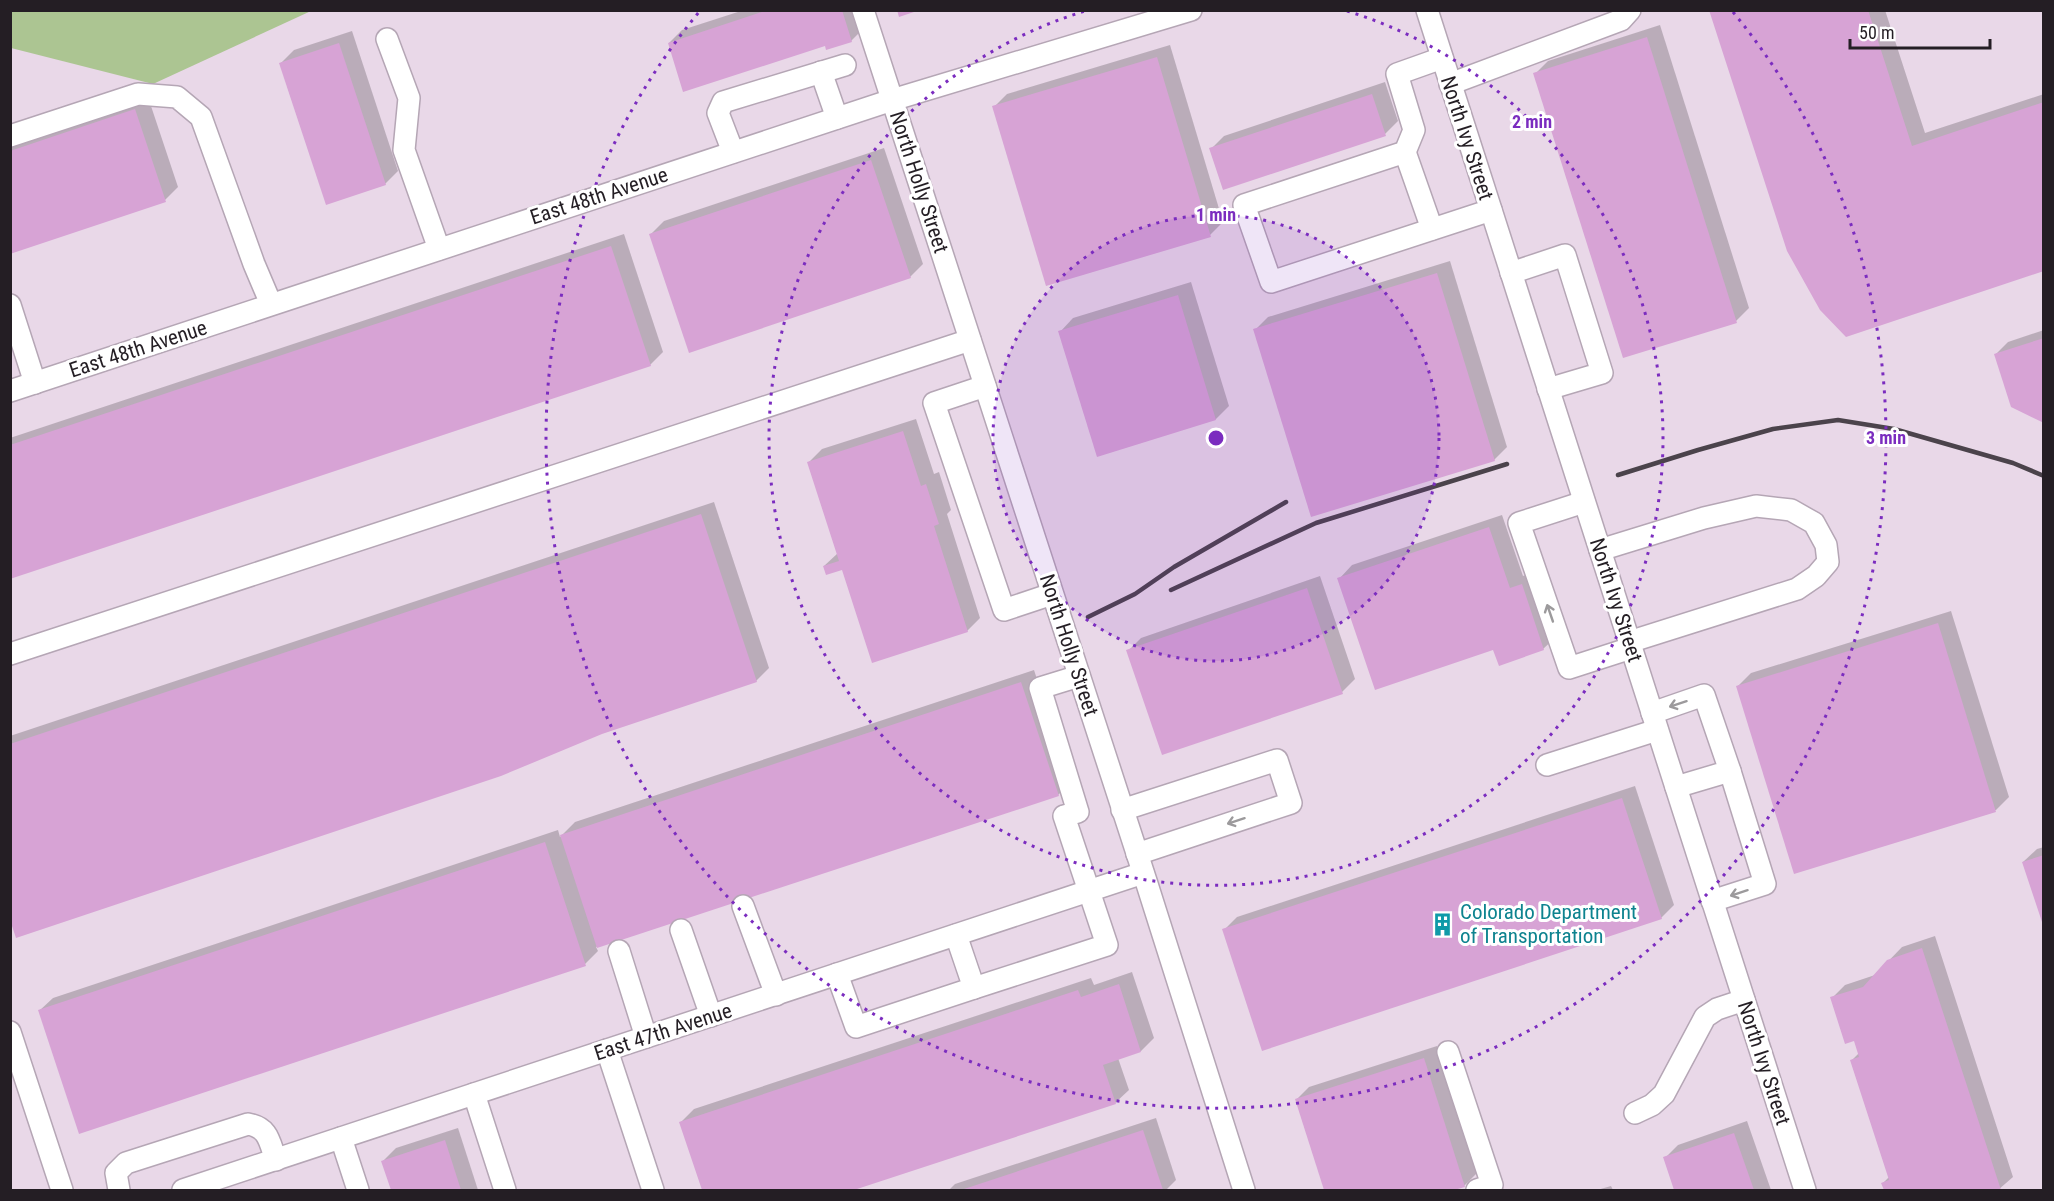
<svg xmlns="http://www.w3.org/2000/svg" width="2054" height="1201" viewBox="0 0 2054 1201" font-family="'Roboto Condensed',sans-serif">
  <style>
    .green { fill: #acc592 }
    .shadow { fill: #0003 }
    .building { fill: #d7a3d5 }
    .lines { fill: none; stroke-linecap: round; stroke-linejoin: round }
    .minor-casing { stroke: #b5a6b5; stroke-width: 24 }
    .minor { stroke: #fff; stroke-width: 21 }
    .rail { stroke: #4b434b; stroke-width: 4.5 }
    .oneway { stroke: #9c9a9c }
    .ring { fill: none; stroke: #7b2cbf; stroke-width: 3; stroke-dasharray: 3 6 }
    .labels { text-anchor: middle; stroke-width: 6; stroke-linejoin: round; paint-order: stroke }
    .street-label { font-size: 21px; fill: #241e24; stroke: #fff }
    .culture-label { font-size: 21px; fill: #0d838f; stroke: #fff; text-anchor: start }
    .centre { fill: #7b2cbf; stroke: #fff; stroke-width: 3 }
    .ring-label { font-size: 18px; text-anchor: middle; font-weight: bold; fill: #7b2cbf; stroke: #fff; stroke-width: 6; stroke-linejoin: round; paint-order: stroke }
  </style>
  <rect width="100%" height="100%" fill="#e9d8e8"/>
  <!-- green -->
  <polygon class="green" points="10,11 11,10 311,11 153,84 11,48"/>
  <!-- shadow -->
  <g class="shadow">
    <polygon points="744,10 858,10 864,28 851,41 669,43 682,30"/>
    <polygon points="1711,10 1885,10 1925,133 2044,94 2044,270"/>
    <polygon points="1660,25 1749,308 1736,321 1535,74 1548,61"/>
    <polygon points="352,31 398,171 385,184 281,63 294,50"/>
    <polygon points="1170,45 1223,222 1210,235 994,107 1007,94"/>
    <polygon points="1385,82 1398,121 1385,134 1211,149 1224,136"/>
    <polygon points="148,97 178,187 165,200 10,252 10,143"/>
    <polygon points="884,148 923,264 910,277 651,234 664,221"/>
    <polygon points="624,234 663,352 650,365 10,577 10,438"/>
    <polygon points="1450,261 1507,447 1494,460 1255,330 1268,317"/>
    <polygon points="1191,282 1229,406 1216,419 1098,455 1060,332 1073,318"/>
    <polygon points="2044,330 2044,421 1995,355 2008,342"/>
    <polygon points="916,419 934,474 939,472 951,510 947,514 980,618 967,631 843,568 824,566 838,553 809,462 822,449"/>
    <polygon points="714,502 769,668 756,681 10,916 10,736"/>
    <polygon points="1502,515 1523,576 1535,572 1557,636 1543,649 1494,648 1339,579 1352,565"/>
    <polygon points="1320,576 1355,679 1342,692 1128,651 1141,638"/>
    <polygon points="1951,611 2009,797 1996,810 1795,872 1738,686 1751,673"/>
    <polygon points="1034,670 1071,782 1058,795 596,947 598,951 585,964 39,1011 53,998 558,830 560,837 575,822"/>
    <polygon points="1635,786 1674,905 1661,918 1224,930 1237,917"/>
    <polygon points="2044,847 2044,922 2023,862 2037,849"/>
    <polygon points="1935,936 2013,1177 1998,1190 1885,1190 1883,1183 1890,1176 1852,1060 1859,1053 1855,1039 1832,998 1845,985 1875,975 1902,947"/>
    <polygon points="1132,972 1154,1038 1141,1051 1118,1058 1129,1090 1115,1103 849,1190 704,1190 681,1122 694,1109 1091,978 1094,985"/>
    <polygon points="1437,1046 1477,1173 1464,1186 1449,1190 1325,1190 1296,1100 1309,1087"/>
    <polygon points="1156,1118 1176,1180 1166,1190 949,1190 955,1184"/>
    <polygon points="1747,1121 1771,1190 1676,1190 1665,1158 1678,1145"/>
    <polygon points="458,1128 478,1190 392,1190 383,1161 396,1148"/>
    <polygon points="1611,1186 1613,1190 1597,1190"/>
  </g>
  <!-- building -->
  <g class="building">
    <polygon points="768,10 842,10 852,42 826,50 825,46 683,92 668,43"/>
    <polygon points="897,10 917,10 917,11 899,17"/>
    <polygon points="1709,10 1868,10 1912,146 2044,102 2044,271 1846,337 1820,310 1787,251"/>
    <polygon points="1647,37 1737,323 1623,358 1533,73"/>
    <polygon points="339,43 386,185 326,205 279,63"/>
    <polygon points="1157,57 1211,237 1046,286 992,106"/>
    <polygon points="1372,94 1386,136 1223,190 1209,148"/>
    <polygon points="135,109 166,202 10,254 10,151"/>
    <polygon points="871,160 911,278 689,353 649,234"/>
    <polygon points="611,246 651,366 10,579 10,445"/>
    <polygon points="1437,273 1495,461 1311,517 1253,329"/>
    <polygon points="1178,295 1216,420 1097,457 1058,331"/>
    <polygon points="2044,338 2044,423 2011,407 1994,354"/>
    <polygon points="903,431 921,486 926,484 939,524 934,526 968,632 872,663 842,570 826,575 823,566 839,561 807,462"/>
    <polygon points="701,514 757,682 602,734 501,776 16,938 10,920 10,744"/>
    <polygon points="1489,527 1510,588 1522,584 1544,650 1499,666 1493,650 1375,690 1337,578"/>
    <polygon points="1307,588 1343,694 1162,755 1126,650"/>
    <polygon points="1938,623 1996,812 1794,874 1736,686"/>
    <polygon points="1021,682 1059,796 597,948 560,835"/>
    <polygon points="1622,798 1662,919 1262,1051 1222,929"/>
    <polygon points="545,842 586,966 79,1134 38,1010"/>
    <polygon points="2044,855 2044,925 2043,925 2022,862"/>
    <polygon points="1922,948 2001,1190 1884,1190 1881,1183 1889,1180 1850,1060 1859,1057 1854,1041 1845,1044 1830,997 1863,987 1887,960"/>
    <polygon points="1119,984 1141,1052 1103,1065 1116,1104 854,1190 702,1190 679,1122 1078,990 1081,997"/>
    <polygon points="1424,1058 1465,1187 1454,1190 1324,1190 1295,1099"/>
    <polygon points="1143,1130 1163,1190 961,1190"/>
    <polygon points="1734,1133 1754,1190 1674,1190 1663,1157"/>
    <polygon points="445,1140 461,1190 391,1190 381,1161"/>
  </g>
  <g class="lines">
    <defs>
      <g id="minor">
        <polyline points="863,10 1147,884 1244,1190"/>
        <polyline points="1427,10 1805,1190"/>
        <polyline points="387,39 409,98 404,150 439,249"/>
        <polyline points="1442,58 1397,74 1414,130 1405,152 1244,205 1271,282 1491,210"/>
        <polyline points="821,72 837,118"/>
        <polyline points="1450,84 1621,20 1630,10"/>
        <polyline points="10,136 138,94 177,97 201,117 254,264 271,304"/>
        <polyline points="733,152 718,113 723,102 845,65"/>
        <polyline points="1405,152 1432,229"/>
        <polyline points="1511,273 1565,255 1602,373 1548,389"/>
        <polyline points="10,305 35,383"/>
        <polyline points="985,386 934,403 1004,610 1052,594"/>
        <polyline points="10,391 892,100 1191,10"/>
        <polyline points="1584,502 1519,523 1569,668 1631,648"/>
        <polyline points="1600,550 1704,518 1756,506 1791,510 1814,523 1826,545 1828,562 1816,576 1797,589 1629,642"/>
        <polyline points="10,654 970,340"/>
        <polyline points="1652,713 1704,695 1730,771 1676,787"/>
        <polyline points="1547,765 1657,730"/>
        <polyline points="1122,810 1277,760 1291,803 1137,854"/>
        <polyline points="1712,901 1765,884 1730,771"/>
        <polyline points="743,906 776,995"/>
        <polyline points="681,930 711,1016"/>
        <polyline points="619,951 646,1037"/>
        <polyline points="837,974 856,1027 974,988 956,935"/>
        <polyline points="974,988 1107,945 1064,816 1078,812 1040,688 1079,676"/>
        <polyline points="10,1032 62,1190"/>
        <polyline points="607,1050 653,1190"/>
        <polyline points="1448,1052 1492,1185 1477,1190"/>
        <polyline points="474,1094 505,1190"/>
        <polyline points="1635,1113 1652,1105 1664,1094 1705,1017 1717,1009 1744,1000"/>
        <polyline points="341,1138 358,1190"/>
        <path d="M119,1190L116,1173L126,1163L248,1124C269,1128 269,1141 276,1160"/>
        <polyline points="183,1190 1143,873"/>
      </g>
    </defs>
    <!-- minor casing -->
    <use href="#minor" class="minor-casing"/>
    <!-- minor -->
    <use href="#minor" class="minor"/>
    <!-- rail -->
    <g class="rail">
      <polyline points="1618,475 1698,450 1773,429 1838,420 1894,429 2013,463 2044,476"/>
      <polyline points="1171,590 1316,523 1507,464"/>
      <polyline points="1088,617 1135,594 1174,567 1286,502"/>
    </g>
  </g>
  <!-- one-way arrows -->
  <defs><path id="oneway-shaft" d="M-6 0H5M1.5-3L5.5 0L1.5 3" fill="none" stroke-width="1.6" stroke-linecap="round" stroke-linejoin="round" transform="scale(1.5)"/></defs>
  <g class="oneway">
    <use href="#oneway-shaft" transform="translate(1550 613) rotate(-109)"/>
    <use href="#oneway-shaft" transform="translate(1678 704) rotate(162)"/>
    <use href="#oneway-shaft" transform="translate(1236 821) rotate(162)"/>
    <use href="#oneway-shaft" transform="translate(1739 893) rotate(162)"/>
  </g>
  <!-- distance rings -->
  <circle cx="1216" cy="438" r="223" fill="#7b2cbf" fill-opacity=".12"/>
  <g class="ring">
    <circle cx="1216" cy="438" r="223"/>
    <path d="M1347 11A447 447 0 1 1 1085 11"/>
    <path d="M1733 12A670 670 0 1 1 699 12"/>
  </g>
  <!-- icons -->
  <defs>
    <symbol id="building-bare" viewBox="-9 -9 18 18"><path d="M-4-6H4V6H1V3H-1V6H-4ZM-2.5-4.3h1.7v1.8h-1.7ZM.8-4.3h1.7v1.8H.8ZM-2.5-1h1.7V.8h-1.7ZM.8-1h1.7V.8H.8Z" fill="#0f9aa8" stroke="#fff" stroke-width="2.5" paint-order="stroke"/></symbol>
  </defs>
  <g fill-rule="evenodd">
    <use href="#building-bare" x="1426" y="908" width="33" height="33"/>
  </g>
  <g class="labels">
    <!-- street labels -->
    <g class="street-label">
      <text transform="translate(1467 138) rotate(72)" y="7">North Ivy Street</text>
      <text transform="translate(919 182) rotate(72)" y="7">North Holly Street</text>
      <text transform="translate(599 196) rotate(-18)" y="7">East 48th Avenue</text>
      <text transform="translate(138 349) rotate(-18)" y="7">East 48th Avenue</text>
      <text transform="translate(1616 600) rotate(72)" y="7">North Ivy Street</text>
      <text transform="translate(1069 645) rotate(72)" y="7">North Holly Street</text>
      <text transform="translate(663 1032) rotate(-18)" y="7">East 47th Avenue</text>
      <text transform="translate(1764 1063) rotate(72)" y="7">North Ivy Street</text>
    </g>
    <!-- culture labels -->
    <g class="culture-label">
      <text x="1460" y="919">Colorado Department<tspan x="1460" dy="24">of Transportation</tspan></text>
    </g>
  </g>
  <circle cx="1216" cy="438" r="9" class="centre"/>
  <g class="ring-label">
    <text x="1532" y="128">2 min</text>
    <text x="1216" y="221">1 min</text>
    <text x="1886" y="444">3 min</text>
  </g>
  <!-- border -->
  <rect width="2054" height="1201" fill="none" stroke="#241e24" stroke-width="24"/>
  <!-- scale -->
  <path d="M1850 39v9h140v-9" fill="none" stroke="#241e24" stroke-width="3"/>
  <text x="1859" y="39" font-size="18" fill="#241e24" stroke="#ffffff" stroke-width="4.5" paint-order="stroke">50 m</text>
</svg>
